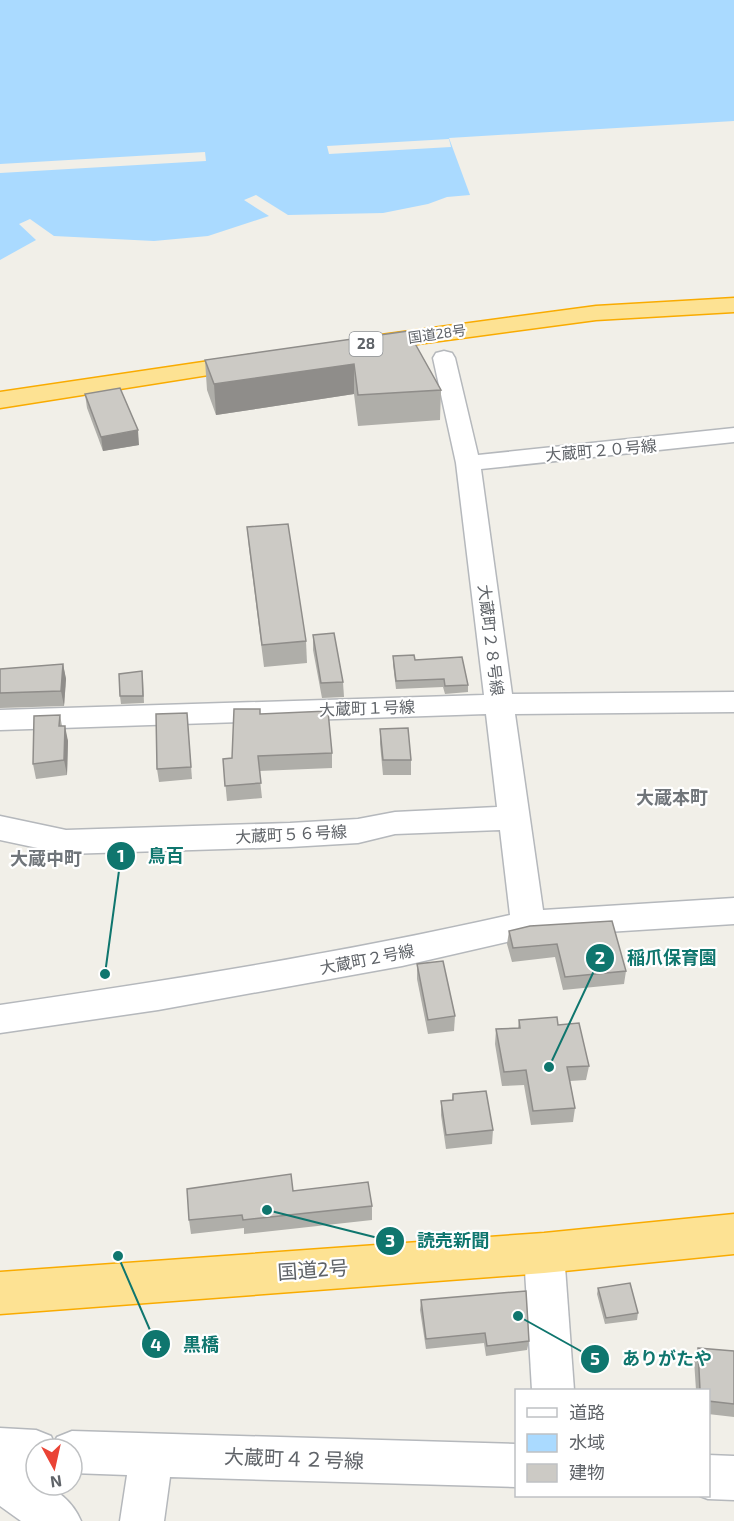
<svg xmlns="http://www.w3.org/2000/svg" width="734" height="1521" viewBox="0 0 734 1521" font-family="'Exo 2','Noto Sans JP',sans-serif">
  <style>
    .water { fill: #aadaff }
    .pier { fill: #f1efe8 }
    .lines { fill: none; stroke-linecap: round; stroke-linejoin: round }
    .street-casing { stroke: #b5b8bc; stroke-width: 3 }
    .highway-casing { stroke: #f9ab00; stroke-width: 3 }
    .street { fill: #fff; fill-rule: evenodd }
    .highway { fill: #fde293; fill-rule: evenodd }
    .wall { fill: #afaea9 }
    .shaded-wall { fill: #8f8d8a }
    .building { fill: #cccac5; stroke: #8f8d8a; stroke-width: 1.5 }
    .labels { text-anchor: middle; stroke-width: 4.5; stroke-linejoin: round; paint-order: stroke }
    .far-street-label { font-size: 14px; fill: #5f6368; stroke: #fff }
    .shield { fill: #fff; stroke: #8f9295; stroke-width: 1.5 }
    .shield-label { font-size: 15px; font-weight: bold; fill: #5f6368 }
    .street-label { font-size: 16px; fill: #5f6368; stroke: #fff }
    .neighbourhood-label { font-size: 18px; font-weight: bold; fill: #70757a; stroke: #fff }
    .near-street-label { font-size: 20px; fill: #5f6368; stroke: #fff }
    .leader { fill: none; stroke: #0f766e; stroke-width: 2 }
    .callout-dot { fill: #0f766e; stroke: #fff; stroke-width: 2 }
    .mark-label { font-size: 18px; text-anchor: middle; font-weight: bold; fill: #fff }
    .callout-label { font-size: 18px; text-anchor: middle; font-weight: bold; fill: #0f766e; stroke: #fff; stroke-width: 4.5; stroke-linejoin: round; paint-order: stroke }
  </style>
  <rect width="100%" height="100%" fill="#f1efe8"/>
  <!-- water -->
  <polygon class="water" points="0,0 734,0 734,121 449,138 470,195 447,197 428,204 383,213 288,215 256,195 244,200 269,216 208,236 154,241 54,236 30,219 19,224 36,240 0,260"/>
  <!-- pier -->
  <g class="pier">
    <polygon points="449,139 451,147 329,154 327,146"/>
    <polygon points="205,152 206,161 0,173 0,164"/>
  </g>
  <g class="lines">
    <defs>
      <g id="street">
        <path d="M444,351L452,353L455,358L478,455L734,428V442L481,469L512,694L734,692V712L515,714L543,910L734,898V924L528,937L402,966L158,1010L0,1033V1005C171,980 342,953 510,915L500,830L395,834L358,843L290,847L66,854L0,840V816L66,830L290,823L358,819L395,812L497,807L486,714L0,730V710L484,695L456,463L433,358L436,353Z"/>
        <polygon points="544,1235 558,1240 564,1253 574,1390 532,1390 524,1253 530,1240"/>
        <path d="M0,1428L36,1430L51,1436L54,1443L57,1437L72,1431L516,1444V1487L170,1477L164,1521H120L127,1475L72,1473V1449H36V1472H26L36,1479V1485C56,1485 74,1504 81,1521H21L0,1506Z"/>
        <polygon points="708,1455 734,1456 734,1500 708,1499 700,1496 708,1496"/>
      </g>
      <g id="highway">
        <polygon points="734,298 734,312 596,320 366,351 357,349 354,344 357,339 366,337 596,306"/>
        <polygon points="250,355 259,357 262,362 259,367 0,408 0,392"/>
        <polygon points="734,1214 734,1254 544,1273 0,1314 0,1272 544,1233"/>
      </g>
    </defs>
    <!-- street casing -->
    <use href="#street" class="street-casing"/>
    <!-- highway casing -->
    <use href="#highway" class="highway-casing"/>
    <!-- street -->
    <use href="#street" class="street"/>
    <!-- highway -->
    <use href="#highway" class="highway"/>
  </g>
  <!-- wall -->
  <g class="wall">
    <polygon points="408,331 441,390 440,420 358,426 354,394 216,415 207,390 205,360"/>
    <polygon points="85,394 139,445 103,451 87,408"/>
    <polygon points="247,527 306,641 307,663 264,667 249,548"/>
    <polygon points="313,635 343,682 344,697 322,698 313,650"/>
    <polygon points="393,656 415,660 468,685 468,692 445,694 443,687 396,689 393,664"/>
    <polygon points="63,664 66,679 64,706 0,708 0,669"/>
    <polygon points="143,679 144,703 121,704 120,696"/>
    <polygon points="187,713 192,779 159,782 157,769"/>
    <polygon points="261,714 332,753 332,768 259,771 262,798 227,801 223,759 232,758"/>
    <polygon points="60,715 62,726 68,741 67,775 36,779 33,764"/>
    <polygon points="380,729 411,760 411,775 383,775 380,744"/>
    <polygon points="530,926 626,971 624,984 563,990 555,957 512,962 507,944 509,931"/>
    <polygon points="417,964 455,1016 454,1031 428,1034 417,979"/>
    <polygon points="519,1020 558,1025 589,1066 586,1080 570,1081 575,1108 573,1122 531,1125 524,1085 502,1086 495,1044 496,1029 518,1028"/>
    <polygon points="453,1094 493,1130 492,1144 446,1149 441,1115 441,1101 452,1100"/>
    <polygon points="293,1191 372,1206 372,1220 244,1234 244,1228 191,1234 189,1220"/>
    <polygon points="598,1288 638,1313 637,1320 605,1324 597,1294"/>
    <polygon points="421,1300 529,1341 527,1350 486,1356 484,1343 426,1349 420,1310"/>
    <polygon points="698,1348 734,1351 734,1417 708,1414 708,1390 696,1390 694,1360"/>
  </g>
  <!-- shaded-wall -->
  <g class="shaded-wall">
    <polygon points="354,364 354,394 216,415 214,384"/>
    <polygon points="138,430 139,445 103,451 101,437"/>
    <polygon points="63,664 66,679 64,706 61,691"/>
    <polygon points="65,726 68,741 67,775 64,760"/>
  </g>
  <!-- building -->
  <g class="building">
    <polygon points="408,331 441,390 358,395 354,364 214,384 205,360"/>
    <polygon points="120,388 138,430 101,437 85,394"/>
    <polygon points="288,524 306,641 262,645 247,527"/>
    <polygon points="334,633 343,682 321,683 313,635"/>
    <polygon points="414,655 415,660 462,657 468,685 445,686 444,679 396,681 393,656"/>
    <polygon points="63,664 61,691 0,693 0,669"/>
    <polygon points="142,671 143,696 120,696 119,674"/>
    <polygon points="234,709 260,709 260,714 328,711 332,753 258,756 261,783 225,786 223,759 232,758"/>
    <polygon points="187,713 191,767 157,769 156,714"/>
    <polygon points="60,715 59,726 65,726 64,760 33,764 34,716"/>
    <polygon points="408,728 411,760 383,760 380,729"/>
    <polygon points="612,921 626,971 565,977 557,944 513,948 509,931 530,926"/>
    <polygon points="443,961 455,1016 428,1020 417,964"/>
    <polygon points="557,1017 558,1025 579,1023 589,1066 567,1067 575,1108 533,1111 526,1070 504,1072 496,1029 520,1028 519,1020"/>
    <polygon points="486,1091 493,1130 446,1135 441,1101 453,1100 453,1094"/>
    <polygon points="291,1174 293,1191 368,1182 372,1206 243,1220 242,1215 189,1220 187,1189"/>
    <polygon points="630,1283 638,1313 606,1318 598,1288"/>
    <polygon points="526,1291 529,1341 487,1346 485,1333 426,1339 421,1300"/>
    <polygon points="698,1348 734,1351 734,1404 708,1401 708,1390 700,1390"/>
  </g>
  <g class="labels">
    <!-- far-street labels -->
    <g class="far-street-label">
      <text transform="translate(437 334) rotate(-8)" y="5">国道28号</text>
    </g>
    <!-- shield labels -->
    <rect class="shield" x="349.5" y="332" width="33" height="24" rx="4.5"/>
    <g class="shield-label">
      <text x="366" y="349">28</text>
    </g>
    <!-- street labels -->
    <g class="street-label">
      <text transform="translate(601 450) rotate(-5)" y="6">大蔵町２０号線</text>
      <text transform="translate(491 640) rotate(83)" y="6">大蔵町２８号線</text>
      <text transform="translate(367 708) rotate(-2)" y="6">大蔵町１号線</text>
      <text transform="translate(291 834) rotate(-3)" y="6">大蔵町５６号線</text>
      <text transform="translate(367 959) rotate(-11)" y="6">大蔵町２号線</text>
    </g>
    <!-- neighbourhood labels -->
    <g class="neighbourhood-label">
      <text x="672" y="804">大蔵本町</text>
      <text x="46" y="865">大蔵中町</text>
    </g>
    <!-- near-street labels -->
    <g class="near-street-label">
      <text transform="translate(313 1270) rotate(-4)" y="7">国道2号</text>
      <text transform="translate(294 1459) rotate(2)" y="7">大蔵町４２号線</text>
    </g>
  </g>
  <!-- callouts -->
  <path class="leader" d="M105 974L121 856M549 1067L600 958M267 1210L390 1241M118 1256L156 1344M518 1316L595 1359"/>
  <g class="callout-dot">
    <circle cx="105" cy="974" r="6"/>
    <circle cx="549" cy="1067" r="6"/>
    <circle cx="267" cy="1210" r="6"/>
    <circle cx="118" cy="1256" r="6"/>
    <circle cx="518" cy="1316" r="6"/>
    <circle cx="121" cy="856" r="15"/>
    <circle cx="600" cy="958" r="15"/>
    <circle cx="390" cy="1241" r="15"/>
    <circle cx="156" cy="1344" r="15"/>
    <circle cx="595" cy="1359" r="15"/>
  </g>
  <g class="mark-label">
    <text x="121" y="862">1</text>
    <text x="600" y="964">2</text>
    <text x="390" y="1247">3</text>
    <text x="156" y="1351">4</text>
    <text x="595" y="1365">5</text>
  </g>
  <g class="callout-label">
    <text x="166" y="862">鳥百</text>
    <text x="672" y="964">稲爪保育園</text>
    <text x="453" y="1247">読売新聞</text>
    <text x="201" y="1351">黒橋</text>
    <text x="667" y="1365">ありがたや</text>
  </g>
  <!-- legend -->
  <rect x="515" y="1389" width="195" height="108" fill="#ffffff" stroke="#bfc1c3" stroke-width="1.5"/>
  <rect x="527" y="1408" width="30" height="9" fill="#ffffff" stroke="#bfc1c3" stroke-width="1.5"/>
  <text x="569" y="1419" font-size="18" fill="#5f6368">道路</text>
  <rect x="527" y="1434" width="30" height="18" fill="#aadaff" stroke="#bfc1c3" stroke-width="1.5"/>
  <text x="569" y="1449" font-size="18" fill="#5f6368">水域</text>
  <rect x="527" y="1464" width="30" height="18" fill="#cccac5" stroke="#bfc1c3" stroke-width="1.5"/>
  <text x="569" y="1479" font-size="18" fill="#5f6368">建物</text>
  <!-- north arrow -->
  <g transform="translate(54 1467) rotate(172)"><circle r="28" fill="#ffffff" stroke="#bfc1c3" stroke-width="1.5"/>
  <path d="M0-4.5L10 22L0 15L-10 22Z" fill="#ea4335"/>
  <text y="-9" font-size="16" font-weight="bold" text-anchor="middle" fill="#5f6368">N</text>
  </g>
</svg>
